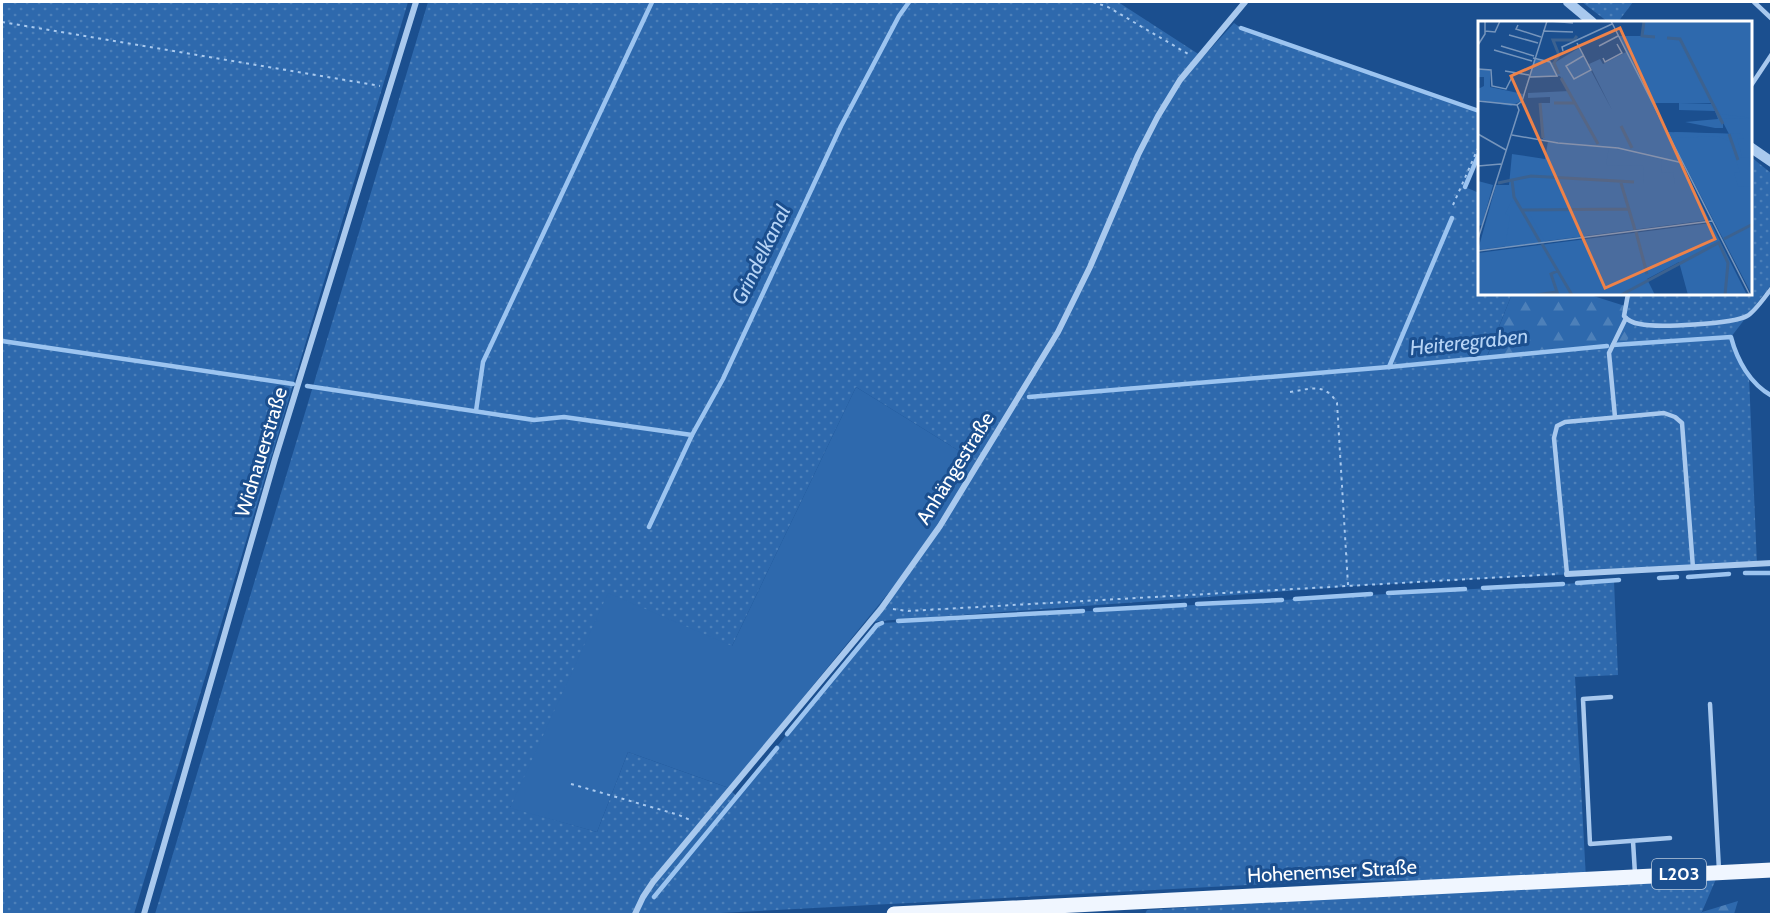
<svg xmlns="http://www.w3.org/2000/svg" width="1773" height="916" viewBox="0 0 1773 916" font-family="Cabin,sans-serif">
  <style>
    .grass { fill: url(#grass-dots) }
    .forest { fill: url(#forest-firs) }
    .garden { fill: #2e69ad }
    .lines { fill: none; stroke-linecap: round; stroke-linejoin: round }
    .stream { stroke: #9cc4f0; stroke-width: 4.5 }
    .path { stroke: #a9c9ee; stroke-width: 2; stroke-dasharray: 3 4.5; stroke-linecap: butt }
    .service { stroke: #a9c9ee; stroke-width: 4.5 }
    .minor { stroke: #a9c9ee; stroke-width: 6 }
    .tertiary { stroke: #a9c9ee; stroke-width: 10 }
    .primary { stroke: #f0f6ff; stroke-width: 15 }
    .labels { text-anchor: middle; stroke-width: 6; stroke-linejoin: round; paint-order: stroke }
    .shield { fill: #1b4f8f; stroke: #bbcadd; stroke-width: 1.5 }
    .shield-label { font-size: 18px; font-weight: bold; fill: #fff }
    .street-label { font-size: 20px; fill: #fff; stroke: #1b4f8f }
    .water-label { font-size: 21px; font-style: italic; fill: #b5d3f5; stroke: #1b4f8f }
    .inset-river { fill: none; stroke: #3c6290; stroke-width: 3 }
    .inset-road { fill: none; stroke: #7695bc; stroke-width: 1.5 }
    .view { fill: #ee8249; fill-opacity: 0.15; stroke: #ee8249; stroke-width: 3 }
    .inset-edge { fill: none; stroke: #fff; stroke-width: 3 }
  </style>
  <defs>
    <pattern id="grass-dots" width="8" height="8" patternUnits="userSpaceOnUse" patternTransform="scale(1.5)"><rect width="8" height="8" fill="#2e69ad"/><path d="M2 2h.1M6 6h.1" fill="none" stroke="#4d80b9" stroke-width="1.8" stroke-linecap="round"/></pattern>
    <pattern id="forest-firs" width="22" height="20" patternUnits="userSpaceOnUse" patternTransform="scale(1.5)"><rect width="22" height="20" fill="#2e69ad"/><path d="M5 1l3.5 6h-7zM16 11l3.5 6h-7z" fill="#4d80b9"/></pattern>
  </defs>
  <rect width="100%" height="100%" fill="#1b4f8f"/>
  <!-- grass -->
  <g class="grass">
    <polygon points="2,2 408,2 134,914 2,914"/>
    <polygon points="428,2 1118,2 1203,57 1234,23 1241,28 1479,111 1479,154 1465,187 1479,193 1479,294 1512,294 1487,356 1625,306 1630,294 1750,294 1751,157 1771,173 1771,285 1731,337 1734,351 1749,377 1757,564 1370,585 866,622 913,563 977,462 856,387 732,646 510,807 597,832 628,752 729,788 736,796 877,625 882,623 1614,581 1618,675 1575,677 1586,879 1326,881 701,914 155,914"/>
    <polygon points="1582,2 1633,2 1618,22 1608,22"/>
    <polygon points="1719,872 1701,914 1145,914 1147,910"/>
  </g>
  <!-- forest -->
  <g class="forest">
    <polygon points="1512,294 1587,294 1625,306 1636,324 1625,344 1487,357"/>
    <polygon points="1738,901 1734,914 1701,914 1702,912"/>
  </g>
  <!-- garden -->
  <polygon class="garden" points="856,387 977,462 913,563 729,788 628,752 597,832 510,808 608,593 732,646"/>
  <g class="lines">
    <!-- stream -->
    <g class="stream">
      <polyline points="1241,28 1479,111"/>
      <polyline points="1465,187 1479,154"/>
      <polyline points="1452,218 1389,367 1607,346"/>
      <polyline points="2,341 293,384"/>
      <path d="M1613,345L1731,337C1737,360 1750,384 1772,396"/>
      <polyline points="307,386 534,420 564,417 692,435"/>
      <polyline points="1029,397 1389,367"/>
      <polyline points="476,411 483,362 652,2"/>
      <polyline points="649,527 692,435 723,379 841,126 899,16 909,2"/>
      <polyline points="1745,573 1772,573"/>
      <polyline points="1688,577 1729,574"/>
      <polyline points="1659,578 1677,577"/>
      <polyline points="1577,583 1619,580"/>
      <polyline points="1483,588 1563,584"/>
      <polyline points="1388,593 1465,589"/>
      <polyline points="1295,599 1371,594"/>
      <polyline points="1197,604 1282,600"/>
      <polyline points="1095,610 1185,605"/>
      <polyline points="898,621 1083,611"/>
      <polyline points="787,734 877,625 882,623"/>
      <polyline points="654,897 777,748"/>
    </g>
    <!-- path -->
    <g class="path">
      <polyline points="1093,2 1108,7 1190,55"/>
      <polyline points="2,22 380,86"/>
      <polyline points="1453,205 1479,146"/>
      <path d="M1290,392C1310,389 1325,382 1337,403L1348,585"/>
      <polyline points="893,609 908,611 1558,574"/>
      <polyline points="571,784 679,815 690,820"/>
    </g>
    <!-- service -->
    <g class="service">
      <polyline points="1754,2 1772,19"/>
      <polyline points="1750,87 1772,54"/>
      <path d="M1628,294L1624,316C1628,321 1633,323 1640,324C1657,328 1733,324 1747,316C1755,312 1766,295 1772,288"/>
      <polyline points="1615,417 1609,353 1626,318"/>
      <polyline points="1567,574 1554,438 1557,426 1565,422 1664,413 1675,417 1682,423 1693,568"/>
      <polyline points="1611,697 1583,699 1590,844 1670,838"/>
      <polyline points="1710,704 1719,870"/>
      <polyline points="1633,841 1635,874"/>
    </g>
    <!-- minor -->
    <g class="minor">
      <polyline points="1567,574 1772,563"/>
      <polyline points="144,914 275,459 416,2"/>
      <polyline points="635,914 643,897 653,882 881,609 940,526 1058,332 1090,267 1138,155 1158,116 1180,80 1245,2"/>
    </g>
    <!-- tertiary -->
    <g class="tertiary">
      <polyline points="1568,2 1592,22"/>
      <polyline points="1750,147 1772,162"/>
    </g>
    <!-- primary -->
    <polyline class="primary" points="894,914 1772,870"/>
  </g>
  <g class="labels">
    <!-- shield labels -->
    <rect class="shield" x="1652" y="859" width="54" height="30" rx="4.5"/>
    <g class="shield-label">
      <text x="1679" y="880">L203</text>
    </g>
    <!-- street labels -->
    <g class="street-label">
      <text transform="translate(261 452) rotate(-73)" y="7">Widnauerstraße</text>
      <text transform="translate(955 468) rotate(-58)" y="7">Anhängestraße</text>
      <text transform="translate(1332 871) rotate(-3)" y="7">Hohenemser Straße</text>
    </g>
    <!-- water labels -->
    <g class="water-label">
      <text transform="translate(761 255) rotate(-64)" y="7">Grindelkanal</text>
      <text transform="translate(1469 342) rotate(-6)" y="7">Heiteregraben</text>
    </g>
  </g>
  <!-- overview -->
  <g transform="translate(1478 21)">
    <rect width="274" height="274" fill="#1b4f8f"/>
    <path d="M166,0H274V274L190,111L251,113L235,82H175L231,199L0,229L18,164H31L34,133L67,138L70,120L65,118L62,82H72V76L50,77V72L91,70L82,55L51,57L56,38L76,42L101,27L134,89L111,43L122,38L125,43L148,31L140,15H164ZM0,49H12V66L45,73L43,80L33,85L1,79L0,68L6,65V56H0ZM0,160L15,164L4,204L0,205ZM233,202L269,274H210L201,241L169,258L177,274H0V232Z" fill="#2e69ad"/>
    <path d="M201,82L237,83L243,93L274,97L245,98V107H237L207,101L240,98L237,90L201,89ZM196,111L264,113L266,118L259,117L264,135L261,137L271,136L274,166L260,165L256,152L262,151L251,120L239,115L200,117Z" fill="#2e69ad"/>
    <path d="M131,126L183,138L184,152L195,151L197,163H166L165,145L128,144ZM34,179L43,189L49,188L67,221L27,226L32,195L27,193Z" fill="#2e69ad"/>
    <path class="inset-river" d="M166,0L164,15L177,16M189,17L202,18L245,103M81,53L76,42L81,34L75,19H96L99,15M62,82L65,117M76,82H97L83,57M97,82L120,123M143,105L154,127M251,113L260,139M34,159L36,176L62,221M20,162L53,155L156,161M143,162L157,209M43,189L151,188M158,211L169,253M246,218L275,203M241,222L250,242L247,274M64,223L94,274M79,250L73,253L80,274M58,274L78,271M143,274L242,221"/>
    <path class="inset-road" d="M72,0L95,2M133,0L272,274M40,4L38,8L63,16M7,10L17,11L22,0M65,10L95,11M31,14L60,22M99,22L113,49L96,58L88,45L105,35M0,24L7,13V0M23,25L56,35M121,25L140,15M16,29L54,40M85,30L84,26L134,3M125,37L127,41L144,32L139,23M0,48L13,49L14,65L28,68L36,52M27,50L51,54M51,56L79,55L72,41L55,37M0,80L39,84M0,113L28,129M34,114L80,122L140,127L205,142M0,145L23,143M0,218L41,89L39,84L44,80L69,0M0,230L234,200"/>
    <path class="view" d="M142,7L237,218L127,267L33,55Z"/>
    <rect width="274" height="274" class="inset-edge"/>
  </g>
  <!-- border -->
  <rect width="1773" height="916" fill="none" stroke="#ffffff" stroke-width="6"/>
</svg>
